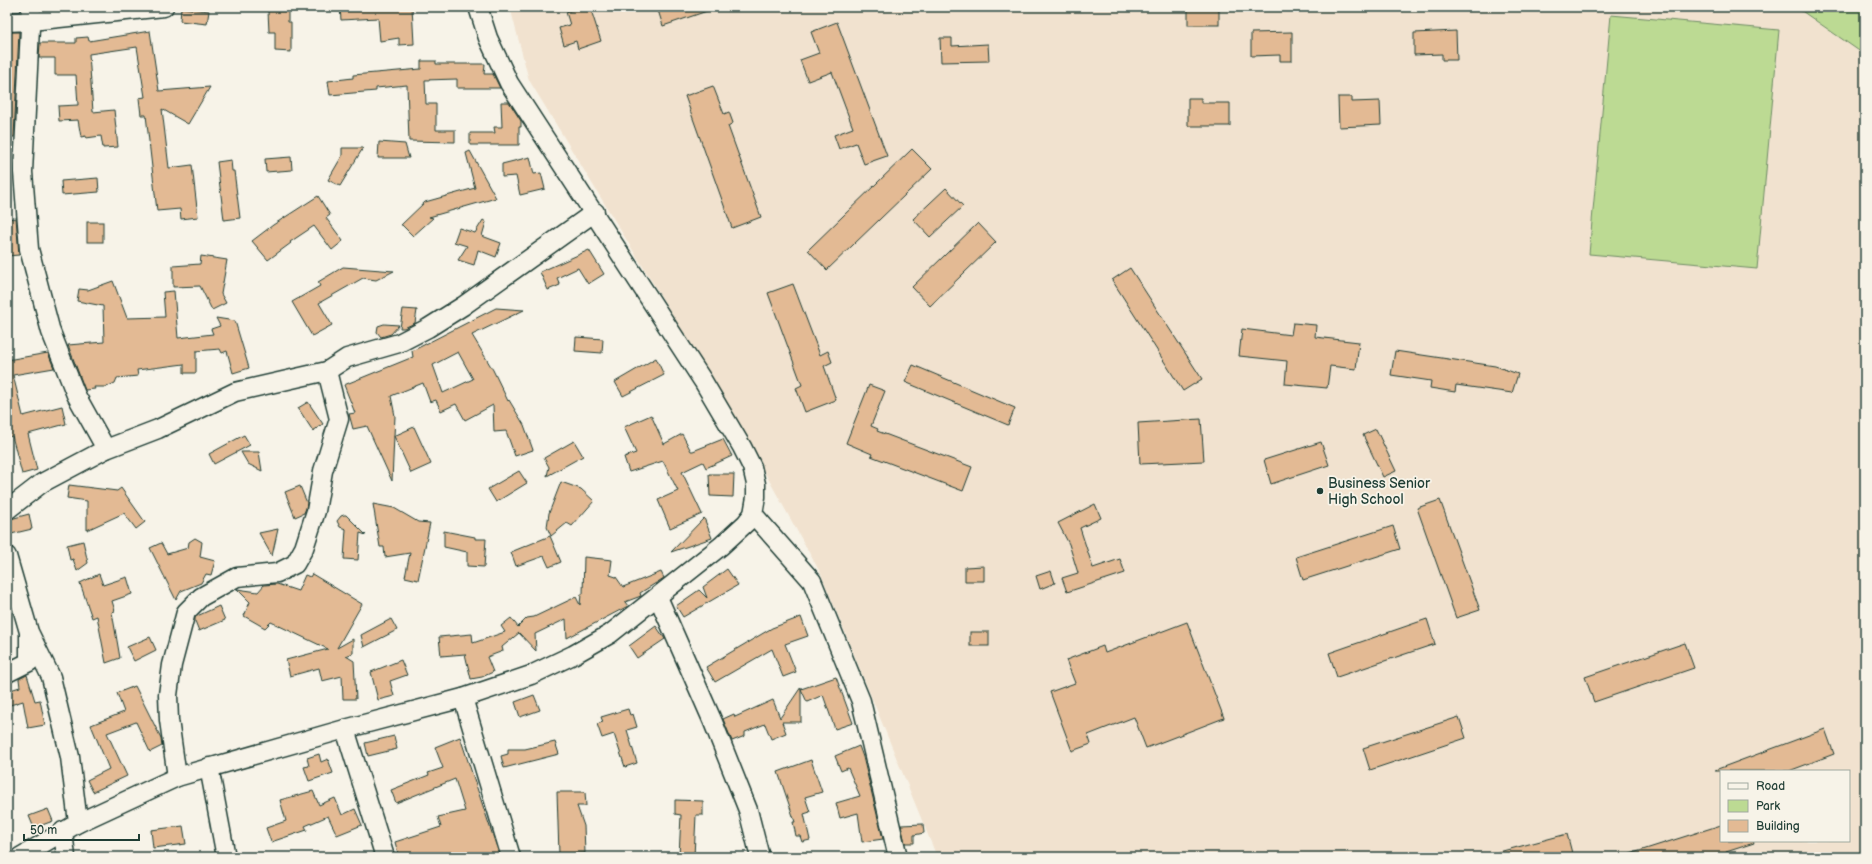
<svg xmlns="http://www.w3.org/2000/svg" width="1872" height="864" viewBox="0 0 1872 864" font-family="'Balsamiq Sans',sans-serif">
  <style>
    .built { fill: #f1e2cf; fill-rule: evenodd }
    .green { fill: #bcda93; stroke: #6e8c64 }
    .building { fill: #e3ba94; stroke: #1f3d34; fill-rule: evenodd }
    .lines { fill: none; stroke-linecap: round; stroke-linejoin: round }
    .minor-casing { stroke: #1f3d34; stroke-width: 21 }
    .minor { stroke: #f7f3e8; stroke-width: 18 }
    .poi-dot { fill: #1f3d34; stroke: #f7f3e8; stroke-width: 1.5 }
    .labels { text-anchor: middle; stroke-width: 3.5; stroke-linejoin: round; paint-order: stroke }
    .poi-label { font-size: 14px; fill: #1f3d34; stroke: #f7f3e8; text-anchor: start }
  </style>
  <rect width="100%" height="100%" fill="#f7f3e8"/>
  <filter id="ink" filterUnits="userSpaceOnUse"><feTurbulence type="fractalNoise" baseFrequency=".025" numOctaves="2"/><feDisplacementMap in="SourceGraphic" scale="8" xChannelSelector="R" yChannelSelector="G"/><feConvolveMatrix kernelMatrix="1 2 1 2 8 2 1 2 1" color-interpolation-filters="sRGB"/></filter>
  <g filter="url(#ink)">
    <!-- built -->
    <path class="built" d="M510,7H1865V857H937L821,574L729,408L529,80ZM1721,771H1849V841H1721Z"/>
    <!-- green -->
    <g class="green">
      <polygon points="1796,7 1865,7 1865,55"/>
      <polygon points="1611,15 1779,30 1757,269 1589,254"/>
    </g>
    <!-- building -->
    <g class="building">
      <polygon points="340,7 412,7 414,44 399,45 399,38 380,41 378,18 341,20"/>
      <polygon points="581,7 590,7 601,41 578,49 576,41 564,45 559,28 570,25 566,12"/>
      <polygon points="657,7 713,7 713,9 663,26"/>
      <rect x="1188" y="7" width="31" height="18"/>
      <polygon points="181,8 209,11 207,24 180,21"/>
      <polygon points="268,11 288,11 288,22 291,22 291,52 275,51 275,32 269,32"/>
      <polygon points="837,22 887,156 864,164 856,143 839,149 834,135 853,128 832,72 808,81 800,60 819,53 811,32"/>
      <polygon points="150,31 159,91 210,87 188,124 162,109 169,168 192,165 198,217 181,219 180,209 157,211 146,115 141,115 139,98 145,97 137,47 89,54 93,112 114,110 118,147 103,148 101,136 86,138 86,136 81,137 78,120 59,121 58,106 78,105 76,75 55,75 55,58 39,58 40,43 76,43 76,38 88,37 89,41"/>
      <polygon points="1456,31 1457,60 1442,60 1442,54 1414,55 1414,33"/>
      <polygon points="7,32 19,32 14,137 7,137"/>
      <polygon points="1292,32 1292,61 1280,61 1280,55 1251,56 1251,33"/>
      <polygon points="940,38 952,38 952,46 988,44 989,61 941,62"/>
      <polygon points="421,61 436,61 436,64 485,64 484,74 493,74 500,88 457,88 457,79 425,80 426,104 436,104 436,130 455,130 455,142 409,141 407,85 376,88 376,91 330,95 328,81 353,78 353,75 421,69"/>
      <polygon points="713,86 724,114 729,112 733,123 728,126 761,217 732,228 685,96"/>
      <polygon points="1338,97 1352,97 1352,102 1380,101 1381,125 1339,127"/>
      <polygon points="1188,98 1201,98 1201,103 1230,103 1230,126 1188,126"/>
      <polygon points="501,102 509,102 521,121 521,127 519,127 519,145 470,145 470,133 495,133 494,127 502,127"/>
      <polygon points="379,142 405,144 409,158 378,158"/>
      <polygon points="342,148 363,148 340,186 328,180 342,156"/>
      <polygon points="912,149 932,169 827,270 808,250"/>
      <polygon points="470,151 496,198 429,217 433,218 413,236 402,225 401,225 425,202 475,188 466,153"/>
      <polygon points="291,157 292,170 266,172 265,159"/>
      <polygon points="530,157 534,174 541,173 545,189 520,195 516,176 502,177 502,164"/>
      <polygon points="231,160 232,171 234,171 240,218 224,220 217,162"/>
      <polygon points="98,178 99,192 62,195 61,181"/>
      <polygon points="946,188 963,206 930,237 913,219"/>
      <polygon points="318,196 330,215 326,218 343,241 332,250 314,226 290,242 291,243 268,260 252,241 273,225"/>
      <polygon points="16,218 19,255 7,256 7,219"/>
      <polygon points="483,220 486,222 482,236 501,243 496,257 478,250 474,265 458,260 467,246 454,242 459,228 475,233"/>
      <rect x="87" y="222" width="16" height="20"/>
      <polygon points="978,223 996,242 930,306 912,287"/>
      <polygon points="589,250 604,274 588,284 578,268 557,278 560,285 548,290 540,272"/>
      <polygon points="201,256 227,260 221,294 226,303 212,310 200,286 173,287 173,266 200,264"/>
      <polygon points="343,267 394,271 376,280 363,278 319,303 332,325 312,336 292,302 320,286 318,282"/>
      <polygon points="1130,268 1202,379 1183,391 1112,280"/>
      <polygon points="113,281 127,318 165,317 163,292 174,291 178,338 213,334 211,329 220,326 216,318 235,321 249,368 233,373 227,351 222,353 220,349 196,351 196,373 184,373 184,364 137,370 138,376 117,378 115,383 106,387 94,387 95,389 85,390 68,345 104,342 103,306 77,301 79,289 88,290"/>
      <polygon points="793,284 820,355 828,351 832,362 824,366 836,400 805,412 796,388 802,385 768,293"/>
      <path d="M496,308L524,310L472,335L493,370L508,401L509,400L524,425L533,450L515,456L506,431L494,432L493,405L465,420L456,404L441,411L436,400L430,402L423,383L391,396L395,416L394,436L414,427L431,464L411,473L394,436L392,481L367,426L353,429L349,414L355,413L344,385L413,357L412,351ZM458,352L473,379L443,393L433,365Z"/>
      <polygon points="403,309 417,310 415,323 404,328 400,328"/>
      <polygon points="1293,323 1316,325 1315,337 1359,342 1356,369 1330,366 1327,388 1285,384 1287,361 1239,356 1242,329 1291,335"/>
      <polygon points="384,324 399,325 391,334 381,337 377,332 378,326"/>
      <polygon points="576,337 603,339 602,353 575,351"/>
      <polygon points="1395,351 1495,366 1518,374 1512,393 1456,385 1455,392 1430,388 1431,381 1391,375"/>
      <polygon points="48,353 54,368 13,375 23,416 62,406 66,424 28,434 37,470 22,474 12,436 7,437 7,360"/>
      <polygon points="656,358 664,375 623,396 615,382"/>
      <polygon points="913,365 1015,408 1008,425 905,382"/>
      <polygon points="869,385 885,391 871,426 878,429 877,431 972,467 963,491 871,456 872,454 846,443"/>
      <polygon points="308,402 323,424 313,431 298,408"/>
      <polygon points="651,415 664,444 682,434 691,451 693,451 723,439 732,456 706,468 703,462 682,472 702,514 670,528 658,500 678,491 663,461 629,472 624,457 636,453 624,427"/>
      <polygon points="1201,419 1204,461 1140,464 1138,423"/>
      <polygon points="1376,429 1396,471 1383,477 1363,435"/>
      <polygon points="244,435 250,445 214,464 209,454"/>
      <polygon points="574,441 583,456 547,476 549,467 544,458"/>
      <polygon points="1321,442 1329,465 1271,484 1264,460"/>
      <polygon points="241,452 259,452 262,471 248,464"/>
      <polygon points="519,471 527,483 496,502 488,489"/>
      <polygon points="709,474 734,474 733,497 710,496"/>
      <polygon points="561,482 581,489 594,501 572,526 567,523 551,536 547,527 549,513"/>
      <polygon points="69,485 117,491 121,488 145,522 136,529 124,513 87,530 87,501 67,498"/>
      <polygon points="300,486 307,503 306,508 304,513 295,517 285,492"/>
      <polygon points="1440,500 1480,610 1456,618 1417,508"/>
      <polygon points="373,504 394,508 418,522 430,523 418,580 405,577 410,553 385,557 384,547 380,547"/>
      <polygon points="1095,504 1101,518 1080,528 1093,568 1120,559 1125,573 1067,592 1062,578 1078,573 1069,544 1058,523"/>
      <polygon points="29,514 32,529 7,535 7,520"/>
      <polygon points="344,515 346,515 366,535 360,533 358,560 344,559 346,529 340,527 337,521 341,516"/>
      <polygon points="704,518 712,538 671,552"/>
      <polygon points="1393,526 1400,549 1303,580 1296,557"/>
      <polygon points="278,529 272,556 259,533"/>
      <polygon points="444,531 475,537 475,539 486,539 484,567 467,566 467,552 444,547"/>
      <polygon points="550,536 561,562 549,567 544,556 516,566 511,552"/>
      <polygon points="195,538 202,542 200,557 215,561 211,575 206,574 201,583 181,591 176,600 150,548 161,543 167,554 188,548 189,542"/>
      <polygon points="83,541 88,563 77,571 73,559 70,560 67,545"/>
      <polygon points="584,557 612,560 610,575 616,577 623,587 661,572 664,578 640,593 641,596 625,602 628,606 567,638 566,619 535,634 536,651 519,633 502,647 503,651 487,657 493,672 482,677 471,679 465,654 441,656 439,637 472,634 473,643 505,632 501,626 511,618 518,627 527,618 534,617 576,597 580,605 581,594 583,594"/>
      <polygon points="984,566 984,581 965,581 965,567"/>
      <polygon points="727,569 738,585 683,617 676,606 699,590 707,598 703,587"/>
      <polygon points="1051,571 1055,583 1040,589 1036,576"/>
      <polygon points="99,574 103,585 127,577 132,594 112,601 115,611 112,612 120,658 106,663 97,616 92,618 80,583"/>
      <polygon points="312,574 362,604 337,648 353,639 353,653 346,656 354,661 356,699 343,699 342,676 322,681 319,668 290,676 286,660 328,649 271,622 265,628 244,616 250,602 237,589 258,592 264,585 277,584 298,591 305,575 310,577"/>
      <polygon points="219,606 225,620 199,631 195,621 195,617"/>
      <polygon points="801,617 808,636 785,644 796,672 783,677 772,649 715,682 706,667 772,628"/>
      <polygon points="391,619 397,630 364,647 361,635"/>
      <polygon points="1427,619 1435,644 1337,677 1329,653"/>
      <polygon points="1187,622 1224,718 1146,748 1134,717 1088,735 1091,744 1072,751 1050,692 1075,683 1066,660 1103,646 1105,653"/>
      <polygon points="656,626 665,639 637,658 629,646"/>
      <rect x="970" y="632" width="19" height="14"/>
      <polygon points="150,637 156,650 134,661 127,647"/>
      <polygon points="1685,643 1694,668 1594,702 1585,677"/>
      <polygon points="401,660 407,675 390,681 394,696 378,700 371,672"/>
      <polygon points="27,675 35,701 40,700 45,725 28,728 23,701 7,706 7,691 20,687 19,679"/>
      <polygon points="836,677 853,723 835,729 823,695 807,702 801,689"/>
      <polygon points="135,686 161,738 162,746 150,752 136,722 107,733 127,776 93,792 87,780 109,769 91,725 124,712 117,693"/>
      <polygon points="801,687 801,722 782,722 786,733 771,739 765,724 745,732 745,736 732,741 723,719 734,714 735,717 773,700 780,718"/>
      <polygon points="534,695 540,710 520,717 515,702"/>
      <polygon points="628,709 630,715 633,714 637,727 627,730 637,763 625,767 614,734 602,738 597,724 603,722 601,717"/>
      <polygon points="1459,717 1466,738 1370,770 1363,748"/>
      <polygon points="1825,729 1834,754 1789,771 1715,771 1715,770"/>
      <polygon points="394,736 397,749 368,756 365,743"/>
      <polygon points="460,737 500,857 399,857 395,842 441,827 438,817 465,811 455,779 396,803 391,790 429,775 428,773 443,768 435,747"/>
      <polygon points="555,742 559,754 504,768 501,756 508,754 508,749 525,749"/>
      <polygon points="859,746 863,757 883,839 862,842 858,813 840,818 836,803 860,796 848,768 841,771 835,756"/>
      <polygon points="319,754 321,762 328,759 333,773 309,781 304,767 309,766 307,758"/>
      <polygon points="811,760 822,792 805,797 810,812 804,814 810,840 802,842 800,836 796,836 793,822 795,822 778,772"/>
      <polygon points="313,791 319,805 335,798 342,815 355,809 362,825 337,835 328,816 305,826 307,830 271,842 266,828 286,821 280,800"/>
      <polygon points="557,792 585,792 586,806 577,806 584,826 585,853 559,854"/>
      <polygon points="675,800 703,801 703,815 696,815 694,857 679,857 681,815 675,814"/>
      <polygon points="48,809 53,821 34,828 29,816"/>
      <polygon points="923,824 924,833 914,835 914,843 905,843 901,825"/>
      <polygon points="1721,825 1721,841 1753,841 1754,843 1726,852 1728,857 1631,857 1630,854"/>
      <polygon points="183,826 186,844 153,848 151,830"/>
      <polygon points="1567,834 1573,857 1495,857 1495,853"/>
    </g>
    <g class="lines">
      <defs>
        <g id="minor">
          <polyline points="31,7 23,172 29,249 51,332 76,395 106,449"/>
          <polyline points="7,22 31,21 164,7"/>
          <polyline points="7,510 42,483 106,449 158,429 235,392 327,371 347,358 399,343 428,328 463,306 595,212"/>
          <polyline points="753,514 812,581 861,701 898,857"/>
          <polyline points="7,556 29,632 51,677 70,757 78,823"/>
          <polyline points="658,597 713,722 748,810 760,857"/>
          <polyline points="7,673 29,662 29,635"/>
          <polyline points="463,698 511,857"/>
          <polyline points="345,729 385,857"/>
          <polyline points="209,767 226,857"/>
          <polyline points="177,777 169,720 168,695 172,665 186,612 201,597 237,577 277,573 295,564 304,548 316,511 323,471 339,419 327,371"/>
          <polyline points="63,831 66,857"/>
          <polyline points="20,857 78,823 177,777 345,729 463,698 531,675 573,655 610,634 721,546 746,523 753,514 756,497 756,484 752,467 742,447 703,381 509,83 488,38 478,7"/>
        </g>
      </defs>
      <!-- minor casing -->
      <use href="#minor" class="minor-casing"/>
      <!-- minor -->
      <use href="#minor" class="minor"/>
    </g>
  </g>
  <!-- markers -->
  <circle class="poi-dot" cx="1320" cy="491" r="4"/>
  <g class="labels">
    <!-- poi labels -->
    <g class="poi-label">
      <text x="1328" y="488">Business Senior<tspan x="1328" dy="16">High School</tspan></text>
    </g>
  </g>
  <!-- margin -->
  <rect width="1872" height="864" fill="none" stroke="#f7f3e8" stroke-width="24"/>
  <rect x="12" y="12" width="1848" height="840" fill="none" stroke="#1f3d34" stroke-width="1.5" filter="url(#ink)"/>
  <!-- legend -->
  <rect x="1720" y="770" width="130" height="72" fill="#f7f3e8" stroke="#a1aaa0"/>
  <rect x="1728" y="783" width="20" height="6" fill="#f7f3e8" stroke="#a1aaa0"/>
  <text x="1756" y="790" font-size="12" fill="#1f3d34">Road</text>
  <rect x="1728" y="800" width="20" height="12" fill="#bcda93" stroke="#a1aaa0"/>
  <text x="1756" y="810" font-size="12" fill="#1f3d34">Park</text>
  <rect x="1728" y="820" width="20" height="12" fill="#e3ba94" stroke="#a1aaa0"/>
  <text x="1756" y="830" font-size="12" fill="#1f3d34">Building</text>
  <!-- scale -->
  <path d="M24 834v6h115v-6" fill="none" stroke="#1f3d34" stroke-width="2"/>
  <text x="30" y="834" font-size="12" fill="#1f3d34" stroke="#f7f3e8" stroke-width="3" paint-order="stroke">50 m</text>
</svg>
